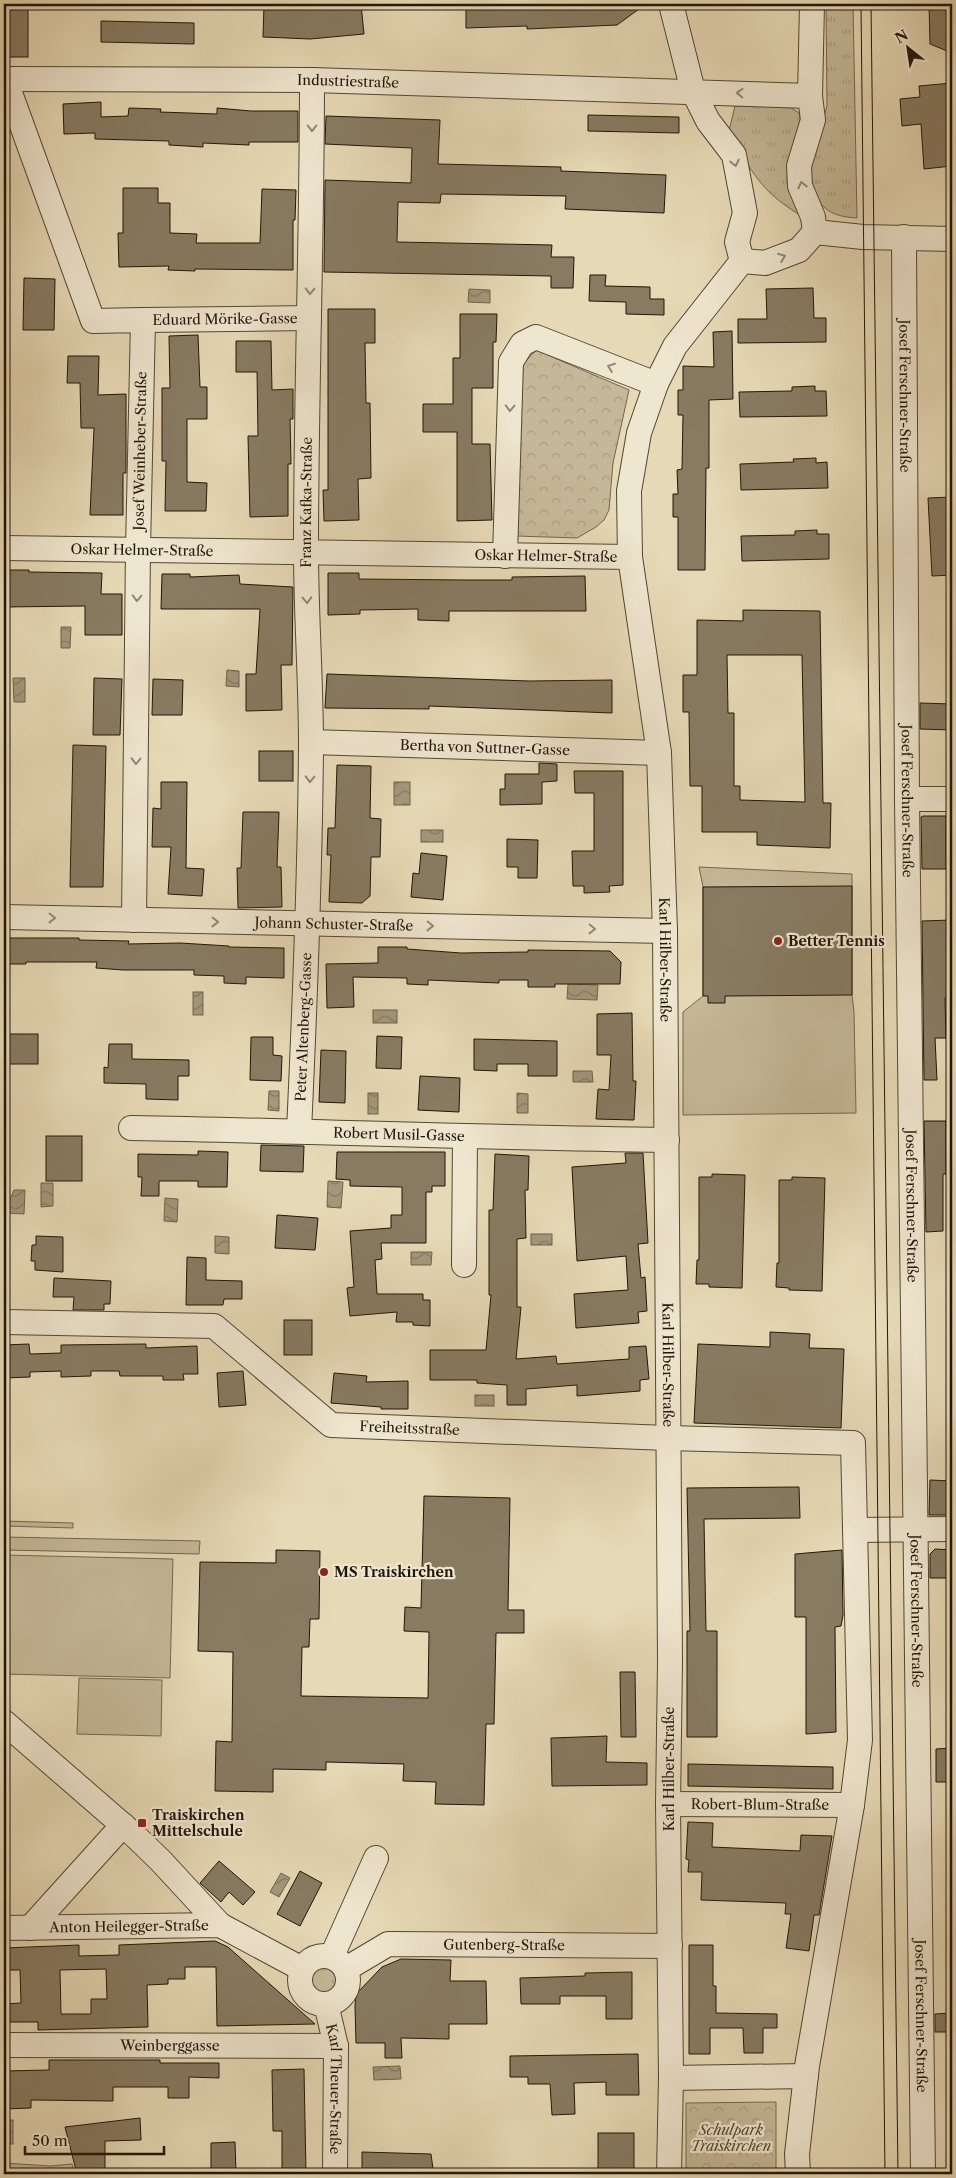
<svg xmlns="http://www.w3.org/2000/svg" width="956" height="2178" viewBox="0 0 956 2178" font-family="'Libre Caslon Text',serif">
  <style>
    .grass { fill: url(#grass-tufts); stroke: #736750 }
    .park { fill: url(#park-crowns); stroke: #736750 }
    .pitch { fill: #c5b898; stroke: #736750 }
    .water { fill: url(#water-waves); stroke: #6f634d }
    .building { fill: #877b62; stroke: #211609; fill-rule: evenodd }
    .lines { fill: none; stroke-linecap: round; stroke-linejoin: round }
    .minor-casing { stroke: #524734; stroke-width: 26 }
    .minor { stroke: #efe6cf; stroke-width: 24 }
    .tram { stroke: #211609; stroke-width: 1 }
    .oneway { stroke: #928876 }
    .poi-dot { fill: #8f2418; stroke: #efe6cf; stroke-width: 2 }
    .labels { text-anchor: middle; stroke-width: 4.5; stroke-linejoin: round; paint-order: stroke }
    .street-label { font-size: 14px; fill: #211609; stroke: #efe6cf }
    .poi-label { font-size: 14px; font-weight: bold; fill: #211609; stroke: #efe6cf; text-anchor: start }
    .park-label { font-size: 14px; font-style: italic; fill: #524734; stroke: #efe6cf }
  </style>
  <defs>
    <pattern id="grass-tufts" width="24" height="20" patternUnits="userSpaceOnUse" patternTransform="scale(1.25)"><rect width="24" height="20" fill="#c5b898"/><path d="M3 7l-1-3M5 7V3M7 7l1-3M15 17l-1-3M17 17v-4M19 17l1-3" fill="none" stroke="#a99d82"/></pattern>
    <pattern id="park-crowns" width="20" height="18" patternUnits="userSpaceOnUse" patternTransform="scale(1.25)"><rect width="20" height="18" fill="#c5b898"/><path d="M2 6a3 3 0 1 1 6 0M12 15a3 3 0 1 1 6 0" fill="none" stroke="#a99d82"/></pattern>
    <pattern id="water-waves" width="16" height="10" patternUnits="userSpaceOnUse" patternTransform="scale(1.25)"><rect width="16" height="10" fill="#a3977b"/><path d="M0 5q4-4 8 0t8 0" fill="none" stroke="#847a63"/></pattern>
  </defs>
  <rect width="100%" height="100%" fill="#e6d9b5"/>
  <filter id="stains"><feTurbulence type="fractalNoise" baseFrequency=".004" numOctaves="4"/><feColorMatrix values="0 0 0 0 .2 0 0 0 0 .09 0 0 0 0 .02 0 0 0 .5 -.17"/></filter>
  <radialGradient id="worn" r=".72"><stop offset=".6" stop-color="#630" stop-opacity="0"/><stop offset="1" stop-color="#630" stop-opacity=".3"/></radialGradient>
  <!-- grass -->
  <g class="grass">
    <path d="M826,4H853L857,218C825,216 821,206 806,180L827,106Z"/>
    <path d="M785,104L799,113L802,128L800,215C760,191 751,171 729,131L735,106Z"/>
    <circle cx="323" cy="1981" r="13"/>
    <polygon points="4,2163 50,2166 72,2164 75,2174 4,2174"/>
  </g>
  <!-- park -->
  <g class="park">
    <polygon points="536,350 629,390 613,463 609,510 604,520 596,527 577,538 516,536 519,379 524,363"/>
    <polygon points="776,2102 776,2174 686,2174 686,2103"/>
  </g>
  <!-- pitch -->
  <g class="pitch">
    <polygon points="699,867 852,874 852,995 854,1012 856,1113 683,1115 683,1012 703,996 703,887"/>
    <polygon points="4,1521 73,1523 73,1528 4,1526"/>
    <polygon points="4,1537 200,1541 199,1554 4,1550"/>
    <polygon points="4,1555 173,1559 170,1678 4,1674"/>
    <polygon points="79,1678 162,1680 161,1736 77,1734"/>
  </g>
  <!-- water -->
  <g class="water">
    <polygon points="469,289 490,290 490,303 468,302"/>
    <polygon points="61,627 71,627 70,648 61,648"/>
    <polygon points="227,670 239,671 239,687 226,686"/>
    <polygon points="13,678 25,678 25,702 14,702"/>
    <rect x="394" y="782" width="16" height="23"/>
    <rect x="421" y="830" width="22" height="12"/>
    <polygon points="568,984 598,985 597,1000 567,999"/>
    <rect x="193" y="992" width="10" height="23"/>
    <rect x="373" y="1010" width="24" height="13"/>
    <polygon points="573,1071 592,1071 593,1082 573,1082"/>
    <polygon points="269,1091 279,1091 279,1111 268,1110"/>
    <rect x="368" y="1093" width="10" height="21"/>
    <polygon points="517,1093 528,1094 528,1113 517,1113"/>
    <polygon points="328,1181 343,1182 341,1208 327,1207"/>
    <polygon points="41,1183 53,1183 53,1206 41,1207"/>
    <polygon points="14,1190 25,1190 24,1214 4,1213"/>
    <polygon points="165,1198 178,1199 177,1222 164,1221"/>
    <rect x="531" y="1234" width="21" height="11"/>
    <polygon points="215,1236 229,1237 229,1254 215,1253"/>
    <polygon points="411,1252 432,1252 431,1265 411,1265"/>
    <rect x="475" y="1395" width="19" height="11"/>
    <polygon points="281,1873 290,1878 279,1897 270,1892"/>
    <polygon points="400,2066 401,2079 374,2080 373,2067"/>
    <rect x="4" y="2120" width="9" height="24"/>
  </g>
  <!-- building -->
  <g class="building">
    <rect x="4" y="4" width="24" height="53"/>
    <polygon points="322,4 361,4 364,34 310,39 263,37 264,5 322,8"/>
    <polygon points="466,4 646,4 617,25 527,29 527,26 466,28"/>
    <polygon points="929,4 952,4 952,53 930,44"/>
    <polygon points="101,21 194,23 194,44 101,42"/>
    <polygon points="952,83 952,166 924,169 921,124 902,126 900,99 920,97 919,86"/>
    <polygon points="101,102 101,117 128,116 129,108 161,109 160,112 217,114 217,108 251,111 298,111 298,142 249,142 249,145 203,143 203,147 169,145 169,141 95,139 95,133 64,134 63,104"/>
    <polygon points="588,115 679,117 679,133 588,131"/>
    <polygon points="326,116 440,120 438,164 561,167 561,171 666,175 664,213 565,209 566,196 441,194 440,203 398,202 397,242 552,245 551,257 574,257 573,288 551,288 551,276 324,272 325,180 411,183 412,148 325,144"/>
    <polygon points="123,188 158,188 158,203 170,203 170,233 197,234 196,243 260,243 262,189 296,190 295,220 293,220 293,270 195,269 195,271 168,270 169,266 119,267 118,233 123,233"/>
    <polygon points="590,275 606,275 605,286 650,287 650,299 664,299 664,315 626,314 626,302 589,301"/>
    <polygon points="24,278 55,279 54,330 23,330"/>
    <polygon points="813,288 814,318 826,318 826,342 738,343 738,319 767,319 766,289"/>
    <polygon points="328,309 375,309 375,343 365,343 366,403 370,403 371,478 358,479 359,520 324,521 323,490 328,490"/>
    <polygon points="460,314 497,314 496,342 493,342 493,388 472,388 472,444 490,444 492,520 457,521 457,432 423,432 423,404 453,404 453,358 460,358"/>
    <polygon points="732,331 733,399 709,400 709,468 706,468 705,570 678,570 678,517 673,517 673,494 678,494 677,470 682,469 683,415 678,415 678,390 683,390 683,366 714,367 713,332"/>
    <polygon points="198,335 200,387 207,387 207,419 187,419 187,482 207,483 206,511 165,511 166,461 162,461 162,388 170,388 169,336"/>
    <polygon points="236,341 271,341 272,390 293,389 293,419 290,419 291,464 288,464 288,516 250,517 248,436 258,436 257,372 236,372"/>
    <polygon points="68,356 99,356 98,395 126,394 126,473 123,473 123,515 90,515 94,428 81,428 80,383 67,383"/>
    <polygon points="815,386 815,391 826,391 827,416 740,417 739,392 792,391 792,387"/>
    <polygon points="816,458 816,463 827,462 828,488 741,490 740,464 794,462 793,459"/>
    <polygon points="952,497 952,575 932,576 928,498"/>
    <polygon points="817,530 817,534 829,534 829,559 742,561 741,536 795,535 795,531"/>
    <polygon points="4,570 29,570 29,572 102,573 101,594 122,594 122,635 85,635 85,606 4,607"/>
    <polygon points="328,573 359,573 359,579 465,580 512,580 512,577 585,576 586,611 449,611 449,621 418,620 418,609 360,610 360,614 328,615"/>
    <polygon points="162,574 190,574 190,577 239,575 240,584 293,587 292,665 281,665 282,710 246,711 246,674 256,674 260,609 161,609"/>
    <path d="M743,610L820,611L823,803H831L830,848L757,845V832H702V786H690L689,712H683V675H697V620L743,621ZM727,655H802L805,802L740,800V786H734V713H728Z"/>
    <polygon points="327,674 529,681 612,680 612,713 429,706 429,709 325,708"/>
    <polygon points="94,678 122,679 120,735 93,735"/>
    <polygon points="153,679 183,680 182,715 152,715"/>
    <polygon points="920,703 952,704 952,730 920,729"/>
    <polygon points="73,745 106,746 103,887 70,887"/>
    <rect x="259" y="751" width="34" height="30"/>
    <polygon points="539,763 557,764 557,781 542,782 542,804 500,805 500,789 505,789 505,774 539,774"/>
    <polygon points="337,765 371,766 370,818 381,819 380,857 371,857 370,896 362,903 329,902 331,855 327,855 328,828 335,828"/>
    <polygon points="574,771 623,771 623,885 609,886 610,892 584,893 584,886 573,886 572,851 594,851 594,793 575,793"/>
    <polygon points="161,782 187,782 186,868 204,869 202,896 168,894 171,847 152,847 153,808 161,809"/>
    <polygon points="243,812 279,812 277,867 281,867 282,907 238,908 237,868 241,868"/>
    <polygon points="923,816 946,816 946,869 922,869 921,817"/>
    <polygon points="507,839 538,840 537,878 518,878 518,867 507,867"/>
    <polygon points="421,853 447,856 443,900 411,897 413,873 419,874"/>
    <polygon points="852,886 852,995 725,996 725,1003 708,1003 708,996 703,996 703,887"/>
    <polygon points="952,920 952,998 945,998 946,1038 935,1038 937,1080 924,1080 922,921"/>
    <polygon points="4,938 79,938 79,940 129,941 128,944 180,943 229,946 229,947 284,948 284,978 246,977 246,984 224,983 224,976 194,975 194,970 123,970 96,968 97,962 26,962 26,964 4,964"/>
    <polygon points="378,947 407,947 407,949 461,953 528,952 528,950 610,951 621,962 620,984 555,984 555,987 528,987 528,980 499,980 499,983 428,980 428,985 407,984 407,978 353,977 354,1007 327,1008 326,964 378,963"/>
    <polygon points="632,1013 633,1081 636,1081 634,1120 596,1119 598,1089 609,1090 611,1055 597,1055 597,1014"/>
    <rect x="4" y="1034" width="34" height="30"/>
    <polygon points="377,1036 402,1037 401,1069 376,1068"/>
    <polygon points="251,1037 273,1037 273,1055 282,1056 281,1081 250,1080"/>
    <polygon points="474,1039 557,1041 557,1076 528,1076 528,1064 497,1064 497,1071 474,1070"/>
    <polygon points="109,1044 132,1044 132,1059 189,1060 189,1076 178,1076 178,1100 146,1099 146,1084 104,1083 104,1067 108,1068"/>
    <polygon points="321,1050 346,1051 345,1103 319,1102"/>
    <polygon points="420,1076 460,1078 459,1112 418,1110"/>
    <polygon points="924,1121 946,1121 946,1174 943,1174 943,1231 926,1232"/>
    <rect x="46" y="1136" width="36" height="45"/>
    <polygon points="261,1145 304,1146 303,1172 260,1171"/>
    <polygon points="198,1151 228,1152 227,1187 198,1187 198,1181 159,1181 159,1196 141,1196 142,1177 138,1177 138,1154 198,1155"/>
    <polygon points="337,1152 445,1152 445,1186 432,1186 432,1192 426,1192 426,1243 381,1243 382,1259 375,1260 377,1294 423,1294 423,1300 430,1300 430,1326 413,1325 413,1322 396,1322 397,1312 350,1316 347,1288 354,1287 350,1231 391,1228 391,1215 402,1215 402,1187 350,1186 350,1180 336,1179"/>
    <polygon points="625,1153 643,1153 648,1243 638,1244 641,1278 645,1277 647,1311 638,1312 639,1323 576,1328 574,1294 628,1290 626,1256 577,1261 572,1167 626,1163"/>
    <polygon points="495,1154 529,1156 528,1190 525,1190 526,1238 517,1239 517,1307 521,1307 516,1359 556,1356 557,1364 629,1359 629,1347 646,1346 649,1379 640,1380 640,1391 577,1396 577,1385 526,1389 526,1405 507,1405 507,1385 477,1383 477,1380 430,1380 430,1350 486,1350 491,1295 489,1295 489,1210 493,1210"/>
    <polygon points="712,1174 745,1175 742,1288 709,1287 709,1284 696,1284 697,1260 699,1260 699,1177 712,1177"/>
    <polygon points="792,1177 825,1178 822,1291 789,1290 789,1288 776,1287 777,1263 779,1263 779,1180 792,1180"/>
    <polygon points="277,1215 318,1218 315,1250 275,1248"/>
    <polygon points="36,1236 63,1237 63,1272 35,1270 35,1261 31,1261 32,1245 36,1245"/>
    <polygon points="187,1257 206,1258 206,1280 242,1281 242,1299 224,1299 223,1305 186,1305"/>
    <polygon points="54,1278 111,1281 110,1304 104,1304 104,1310 73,1310 74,1297 53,1297"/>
    <rect x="284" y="1320" width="28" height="35"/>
    <polygon points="770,1332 810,1334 809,1348 844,1349 841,1428 694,1423 698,1344 770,1347"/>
    <polygon points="29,1344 30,1354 61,1353 61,1345 146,1344 146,1348 197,1346 198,1374 183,1374 184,1380 163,1380 163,1376 120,1376 119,1371 91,1371 91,1376 61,1377 61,1371 30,1372 30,1377 4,1378 4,1345"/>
    <polygon points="243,1371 246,1405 219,1407 217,1373"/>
    <polygon points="334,1373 367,1376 366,1382 408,1381 408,1409 381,1409 381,1407 331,1403"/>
    <polygon points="930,1480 952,1481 952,1515 929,1515"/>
    <polygon points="799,1487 800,1518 704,1519 706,1631 717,1631 717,1737 687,1737 687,1631 690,1631 687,1488"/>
    <polygon points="424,1496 510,1498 508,1610 524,1610 524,1633 496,1633 494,1724 486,1724 484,1805 435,1804 436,1782 403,1781 404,1764 326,1762 326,1770 273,1769 273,1792 215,1791 216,1741 232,1742 233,1652 198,1651 200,1562 276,1563 276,1550 320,1551 319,1619 310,1619 309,1647 302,1647 301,1696 428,1698 429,1632 404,1631 405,1607 421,1608"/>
    <polygon points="935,1549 952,1550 952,1578 930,1578 930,1554"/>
    <polygon points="842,1550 843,1615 841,1626 835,1627 836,1732 806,1734 806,1617 795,1617 795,1554"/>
    <polygon points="620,1672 635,1672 636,1737 621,1737"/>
    <polygon points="607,1736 606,1762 647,1763 647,1785 552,1786 551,1738"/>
    <polygon points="952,1748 952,1782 936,1782 936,1749"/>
    <polygon points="688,1764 833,1767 833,1789 688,1786"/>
    <polygon points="688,1822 713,1823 712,1847 800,1851 801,1835 832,1836 819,1915 814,1915 809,1951 786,1948 791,1914 785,1914 786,1903 701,1900 702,1872 688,1872 689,1860 686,1859"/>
    <polygon points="219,1861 255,1892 243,1905 229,1892 221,1902 200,1883"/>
    <polygon points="300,1871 322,1883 300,1926 277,1914"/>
    <path d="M215,1941L228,1947L315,2024L217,2026L216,1967H185V1979H168V1984L147,1985L148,2027L38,2030V2022H4V2004L21,2003L20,1970H4V1948L79,1945V1956L119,1955V1945ZM106,1969L107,1999H91V2014H61L60,1970Z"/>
    <polygon points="689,1945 713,1945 713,1986 716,1986 716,2013 777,2014 777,2028 763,2028 763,2053 744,2053 743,2028 710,2028 710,2054 689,2054"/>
    <polygon points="401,1959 451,1960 450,1981 486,1981 487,2024 449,2024 449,2039 401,2038 402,2058 385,2058 385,2043 356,2043 355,2006 356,1994 382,1967"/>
    <polygon points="632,1972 632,2019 606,2019 606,1996 560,1996 560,2004 521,2004 520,1978 585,1976 585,1973"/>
    <polygon points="952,2013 952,2032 935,2032 935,2014"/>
    <polygon points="638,2054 639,2095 606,2095 606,2082 574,2083 575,2114 552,2115 550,2084 528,2084 528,2077 510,2077 510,2056"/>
    <polygon points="49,2060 160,2060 160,2063 219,2063 219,2078 189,2077 189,2098 168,2098 168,2087 113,2087 113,2101 31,2100 31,2108 4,2109 4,2071 49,2070"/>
    <polygon points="304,2069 306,2174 282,2174 282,2131 273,2131 272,2070"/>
    <polygon points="140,2118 141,2140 105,2141 105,2174 77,2174 65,2127"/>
    <rect x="598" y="2133" width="36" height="41"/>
    <polygon points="235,2142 236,2174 211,2174 211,2143"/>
    <polygon points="362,2152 431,2154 433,2169 402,2170 402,2174 362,2174"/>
  </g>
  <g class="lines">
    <defs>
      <g id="minor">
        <polyline points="671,4 693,91 708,121 734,155 745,213 737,242 742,261"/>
        <path id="s1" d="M4,79L312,80L810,96L813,120L799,166L800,186L813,217L815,232"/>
        <polyline points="5,79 93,321 143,320 138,549 134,920"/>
        <polyline points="810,96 812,4"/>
        <polyline points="815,232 863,237 952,239"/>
        <path id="s2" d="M904,237L907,799L923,2174"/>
        <polyline points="742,261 765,263 799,250 815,232"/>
        <path id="s3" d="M143,320L309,318"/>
        <path id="s4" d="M4,548L630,557L629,491L639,433L656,384L675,346L742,261"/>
        <polyline points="505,556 511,362 522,344 536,337 656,384"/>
        <path id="s5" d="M630,557L659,753L665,931L670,1662L668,1804L671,2078L669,2174"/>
        <path id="s6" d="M311,742L659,753"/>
        <polyline points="907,799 952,799"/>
        <path id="s7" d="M4,917L665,931"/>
        <path id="s8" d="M131,1128C310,1131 488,1138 667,1140"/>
        <path id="s9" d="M299,1131C305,1002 310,874 311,745C311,680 306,615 306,550C306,393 312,236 312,80"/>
        <polyline points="464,1265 465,1137"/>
        <path id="s10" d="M4,1322L214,1326L331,1425L667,1438L853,1443L860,1740L852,1805L807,2066L797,2154L798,2174"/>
        <polyline points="855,1530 952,1529"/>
        <polyline points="4,1722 133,1834 160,1860 220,1925"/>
        <path id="s11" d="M668,1804L852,1805"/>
        <path id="s12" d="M4,1928L220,1925L302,1969"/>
        <polyline points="30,1928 123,1825"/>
        <circle cx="324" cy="1980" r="24"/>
        <polyline points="332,1956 376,1858"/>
        <path id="s13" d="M346,1969L388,1944L670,1946"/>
        <path id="s14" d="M326,2004L336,2046L335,2174"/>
        <path id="s15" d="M4,2045L336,2046"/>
        <polyline points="671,2078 806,2076"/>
      </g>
    </defs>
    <!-- minor casing -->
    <use href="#minor" class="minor-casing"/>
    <!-- minor -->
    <use href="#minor" class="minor"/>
    <!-- tram -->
    <g class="tram">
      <polyline points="861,4 885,2174"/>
      <polyline points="871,4 898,2174"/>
    </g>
  </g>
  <!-- one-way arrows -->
  <defs><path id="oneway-chevron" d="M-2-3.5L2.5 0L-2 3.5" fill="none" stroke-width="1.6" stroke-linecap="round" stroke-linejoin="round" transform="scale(1.25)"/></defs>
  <g class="oneway">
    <use href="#oneway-chevron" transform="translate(740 93) rotate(-178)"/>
    <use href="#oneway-chevron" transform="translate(312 128) rotate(90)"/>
    <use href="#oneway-chevron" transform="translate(735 163) rotate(78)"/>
    <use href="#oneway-chevron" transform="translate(802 185) rotate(-103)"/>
    <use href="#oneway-chevron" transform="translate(782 257) rotate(-22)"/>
    <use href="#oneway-chevron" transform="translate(310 291) rotate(92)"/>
    <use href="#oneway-chevron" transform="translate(611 367) rotate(-159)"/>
    <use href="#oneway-chevron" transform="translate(510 408) rotate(92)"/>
    <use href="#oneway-chevron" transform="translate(137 598) rotate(91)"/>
    <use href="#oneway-chevron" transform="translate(307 600) rotate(89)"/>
    <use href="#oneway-chevron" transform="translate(136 761) rotate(91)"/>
    <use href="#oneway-chevron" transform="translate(310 779) rotate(91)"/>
    <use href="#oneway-chevron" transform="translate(52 918) rotate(1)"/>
    <use href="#oneway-chevron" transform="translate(215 922) rotate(1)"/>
    <use href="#oneway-chevron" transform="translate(430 926) rotate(1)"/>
    <use href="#oneway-chevron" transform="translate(592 929) rotate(1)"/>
  </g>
  <!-- markers -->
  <g class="poi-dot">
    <circle cx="778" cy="941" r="5"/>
    <circle cx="324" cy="1572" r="5"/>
    <rect x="137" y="1818" width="10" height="10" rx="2.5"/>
  </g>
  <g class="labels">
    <!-- street labels -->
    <g class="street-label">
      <text dy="5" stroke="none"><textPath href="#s1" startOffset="344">Industriestraße</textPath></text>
      <text dy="5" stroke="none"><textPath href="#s3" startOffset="82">Eduard Mörike-Gasse</textPath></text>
      <text dy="5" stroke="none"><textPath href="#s2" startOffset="159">Josef Ferschner-Straße</textPath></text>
      <text transform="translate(140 451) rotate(-89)" y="5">Josef Weinheber-Straße</text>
      <text dy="5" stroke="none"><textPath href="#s9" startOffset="629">Franz Kafka-Straße</textPath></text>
      <text dy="5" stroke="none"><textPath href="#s4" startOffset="138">Oskar Helmer-Straße</textPath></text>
      <text dy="5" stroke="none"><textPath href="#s4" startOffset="542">Oskar Helmer-Straße</textPath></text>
      <text dy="5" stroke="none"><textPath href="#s6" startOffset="174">Bertha von Suttner-Gasse</textPath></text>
      <text dy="5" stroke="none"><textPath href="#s2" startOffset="564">Josef Ferschner-Straße</textPath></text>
      <text dy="5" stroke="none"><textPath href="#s7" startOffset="330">Johann Schuster-Straße</textPath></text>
      <text dy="5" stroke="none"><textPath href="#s5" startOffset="405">Karl Hilber-Straße</textPath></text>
      <text dy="5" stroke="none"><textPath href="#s9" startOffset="104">Peter Altenberg-Gasse</textPath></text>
      <text dy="5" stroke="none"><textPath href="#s8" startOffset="268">Robert Musil-Gasse</textPath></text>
      <text dy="5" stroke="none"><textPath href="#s2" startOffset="969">Josef Ferschner-Straße</textPath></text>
      <text dy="5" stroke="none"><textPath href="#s5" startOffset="810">Karl Hilber-Straße</textPath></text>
      <text dy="5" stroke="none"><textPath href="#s10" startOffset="442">Freiheitsstraße</textPath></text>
      <text dy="5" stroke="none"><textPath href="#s2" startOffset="1374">Josef Ferschner-Straße</textPath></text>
      <text transform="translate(669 1769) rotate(-90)" y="5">Karl Hilber-Straße</text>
      <text dy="5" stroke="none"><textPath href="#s11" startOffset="92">Robert-Blum-Straße</textPath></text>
      <text dy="5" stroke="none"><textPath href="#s12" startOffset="125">Anton Heilegger-Straße</textPath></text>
      <text dy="5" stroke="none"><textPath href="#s13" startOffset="165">Gutenberg-Straße</textPath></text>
      <text dy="5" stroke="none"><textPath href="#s2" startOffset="1779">Josef Ferschner-Straße</textPath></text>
      <text dy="5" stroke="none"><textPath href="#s15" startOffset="166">Weinberggasse</textPath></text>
      <text dy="5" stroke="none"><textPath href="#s14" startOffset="86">Karl Theuer-Straße</textPath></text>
    </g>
    <!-- poi labels -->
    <g class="poi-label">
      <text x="788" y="946">Better Tennis</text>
      <text x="334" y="1577">MS Traiskirchen</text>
      <text x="152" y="1820">Traiskirchen<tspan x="152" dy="16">Mittelschule</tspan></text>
    </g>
    <!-- park labels -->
    <g class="park-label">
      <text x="731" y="2135">Schulpark<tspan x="731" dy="16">Traiskirchen</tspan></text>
    </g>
  </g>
  <!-- margin -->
  <rect width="956" height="2178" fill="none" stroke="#e6d9b5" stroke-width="20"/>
  <rect x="5" y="5" width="946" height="2168" fill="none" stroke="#211609" stroke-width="2.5"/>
  <rect x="10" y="10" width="936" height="2158" fill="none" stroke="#211609"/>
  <!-- north arrow -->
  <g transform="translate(908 48) rotate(330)" stroke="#efe6cf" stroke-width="4" paint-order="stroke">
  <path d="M0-4L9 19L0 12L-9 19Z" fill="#211609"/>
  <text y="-8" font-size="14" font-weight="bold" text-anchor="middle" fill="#211609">N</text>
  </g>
  <!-- scale -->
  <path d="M25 2146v8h139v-8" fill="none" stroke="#211609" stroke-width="2.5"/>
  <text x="32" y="2146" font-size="15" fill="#211609" stroke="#efe6cf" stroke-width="4" paint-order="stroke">50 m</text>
  <rect width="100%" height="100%" filter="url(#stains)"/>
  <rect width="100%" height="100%" fill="url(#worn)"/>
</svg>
